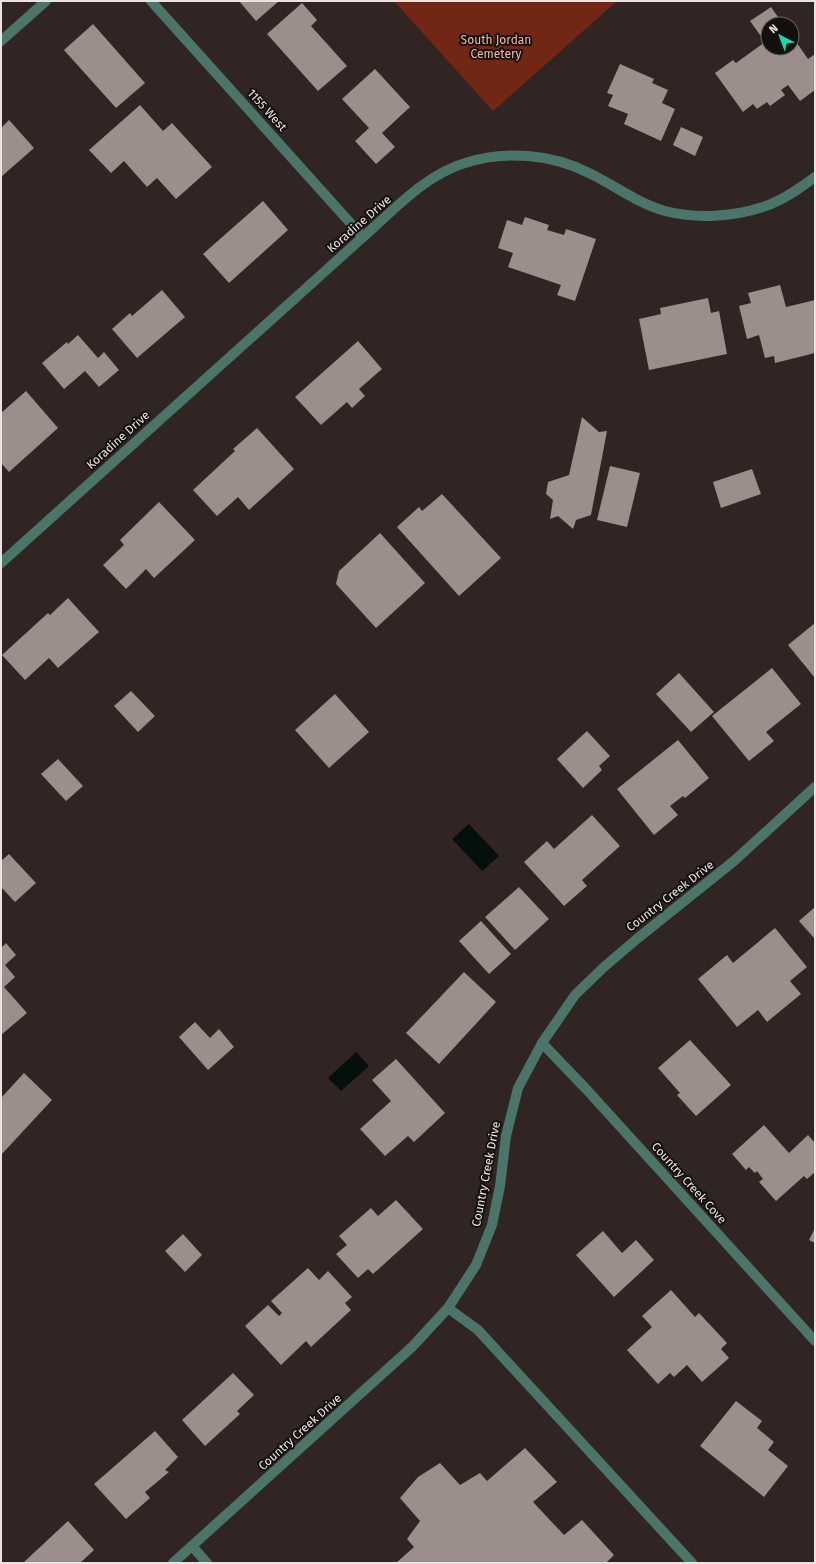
<svg xmlns="http://www.w3.org/2000/svg" width="816" height="1564" viewBox="0 0 816 1564" font-family="'Fira Sans',sans-serif">
  <style>
    .green { fill: #722715 }
    .water { fill: #03100c }
    .building { fill: #9b8e8b }
    .lines { fill: none; stroke-linecap: round; stroke-linejoin: round }
    .minor { stroke: #4c7569; stroke-width: 10 }
    .labels { text-anchor: middle; stroke-width: 4; stroke-linejoin: round; paint-order: stroke }
    .park-label { font-size: 12px; fill: #f8b3a1; stroke: #14100e }
    .street-label { font-size: 12px; fill: #eae3e1; stroke: #14100e }
  </style>
  <rect width="100%" height="100%" fill="#302523"/>
  <!-- green -->
  <polygon class="green" points="394,1 617,1 493,111"/>
  <!-- water -->
  <g class="water">
    <polygon points="469,824 499,856 482,871 452,839"/>
    <polygon points="356,1052 369,1066 341,1091 328,1078"/>
  </g>
  <!-- building -->
  <g class="building">
    <polygon points="239,1 279,1 256,21"/>
    <polygon points="302,3 317,20 311,26 347,66 318,91 267,34"/>
    <polygon points="771,7 783,24 768,24 768,48 792,48 792,36 808,59 815,54 815,90 800,101 788,85 781,90 785,95 770,106 767,102 757,109 753,104 743,112 715,73 733,60 736,63 765,42 750,21"/>
    <polygon points="93,24 145,83 116,108 64,50"/>
    <polygon points="620,64 654,79 652,83 668,90 662,103 675,109 661,141 624,124 628,114 608,106 613,95 607,93"/>
    <polygon points="375,69 410,107 382,133 395,147 376,164 355,141 369,128 342,99"/>
    <polygon points="140,105 163,131 172,123 212,167 176,199 157,178 147,187 124,161 111,173 89,150"/>
    <polygon points="9,120 34,148 1,177 1,128"/>
    <polygon points="681,127 703,137 695,156 673,145"/>
    <polygon points="263,201 288,230 229,283 203,254"/>
    <polygon points="525,217 549,225 547,230 564,235 566,229 596,239 575,301 557,295 561,285 508,267 513,253 498,248 507,220 522,225"/>
    <polygon points="780,285 786,307 815,300 815,353 775,363 774,356 765,358 759,335 747,339 739,306 751,303 748,293"/>
    <polygon points="162,290 185,317 137,358 112,329 130,313 132,316"/>
    <polygon points="708,298 711,313 719,311 727,354 649,370 639,319 661,314 660,308"/>
    <polygon points="78,335 98,358 104,352 119,370 99,387 85,371 64,389 42,363 67,342 68,344"/>
    <polygon points="358,341 382,369 359,389 365,396 352,408 347,402 321,425 295,397"/>
    <polygon points="26,391 58,428 9,472 1,463 1,413"/>
    <polygon points="582,417 599,432 607,431 591,515 576,520 573,529 558,516 550,519 553,500 546,494 548,482 569,475"/>
    <polygon points="257,428 294,469 249,510 238,497 217,516 193,490 235,451 233,449"/>
    <polygon points="610,466 640,473 627,527 597,520"/>
    <polygon points="752,469 761,494 721,508 713,482"/>
    <polygon points="442,494 501,558 459,596 397,527 419,507 422,511"/>
    <polygon points="159,502 195,540 154,578 146,569 126,589 103,565 124,545 120,540"/>
    <polygon points="380,533 425,583 376,628 336,584 339,571"/>
    <polygon points="68,598 99,632 58,668 49,658 25,680 2,655 48,613 50,615"/>
    <polygon points="815,623 815,678 788,645"/>
    <polygon points="772,668 801,704 766,732 774,741 749,761 712,716"/>
    <polygon points="679,673 714,712 691,732 656,694"/>
    <polygon points="131,691 155,716 138,732 114,706"/>
    <polygon points="335,694 369,732 329,768 295,730"/>
    <polygon points="587,731 610,756 599,766 602,770 583,788 557,759"/>
    <polygon points="678,740 709,778 685,798 683,796 670,806 678,815 654,835 617,789"/>
    <polygon points="58,759 83,786 66,801 41,774"/>
    <polygon points="592,815 620,846 582,880 587,886 564,906 524,862 547,841 554,849"/>
    <polygon points="9,854 36,883 15,902 1,887 1,861"/>
    <polygon points="519,887 549,919 515,950 485,917"/>
    <polygon points="815,907 815,939 799,921"/>
    <polygon points="481,921 511,954 489,974 459,941"/>
    <polygon points="775,928 807,967 790,981 801,994 767,1022 758,1010 737,1027 698,979 727,955 733,963"/>
    <polygon points="6,943 16,955 5,965 15,977 4,987 27,1013 1,1035 1,948"/>
    <polygon points="464,972 496,1002 439,1064 406,1033"/>
    <polygon points="195,1022 210,1038 219,1029 234,1047 208,1070 179,1037"/>
    <polygon points="690,1040 731,1085 696,1116 677,1095 680,1093 658,1068"/>
    <polygon points="396,1059 445,1113 414,1142 408,1136 385,1156 360,1129 391,1101 372,1080"/>
    <polygon points="24,1073 52,1100 1,1155 1,1098"/>
    <polygon points="764,1125 789,1153 808,1135 815,1143 815,1172 807,1179 804,1176 776,1201 759,1182 763,1179 757,1171 755,1173 749,1167 746,1170 732,1154"/>
    <polygon points="396,1200 423,1229 373,1274 368,1269 358,1278 336,1254 347,1245 339,1236 371,1208 378,1216"/>
    <polygon points="815,1228 815,1243 809,1240"/>
    <polygon points="603,1231 622,1253 636,1240 654,1260 614,1297 576,1255"/>
    <polygon points="183,1234 202,1255 185,1272 165,1251"/>
    <polygon points="308,1268 319,1280 328,1271 352,1297 345,1303 351,1310 311,1347 306,1341 281,1365 245,1326 268,1305 279,1316 282,1313 271,1301"/>
    <polygon points="671,1290 695,1317 699,1313 727,1343 721,1349 729,1358 702,1382 687,1365 674,1377 670,1373 658,1384 627,1350 652,1327 642,1316"/>
    <polygon points="233,1373 254,1395 237,1411 240,1414 205,1446 182,1420"/>
    <polygon points="736,1401 762,1421 757,1428 774,1442 768,1450 788,1466 764,1497 700,1446"/>
    <polygon points="155,1431 178,1457 165,1470 169,1472 145,1492 150,1498 126,1519 94,1484"/>
    <polygon points="525,1448 557,1482 533,1502 564,1535 582,1520 614,1555 606,1563 396,1563 414,1547 407,1539 420,1521 400,1498 418,1477 440,1463 460,1485 480,1473 487,1481"/>
    <polygon points="68,1521 94,1550 80,1563 23,1563"/>
  </g>
  <g class="lines">
    <!-- minor -->
    <g class="minor">
      <polyline points="151,1 363,237"/>
      <polyline points="1,41 46,1"/>
      <path d="M1,563L363,237C394,210 425,175 465,163C505,150 552,154 589,173C614,185 637,203 665,211C696,219 732,217 763,207C782,201 799,189 815,177"/>
      <polyline points="542,1043 587,1090 815,1341"/>
      <polyline points="448,1308 478,1330 692,1563"/>
      <polyline points="192,1546 207,1563"/>
      <polyline points="173,1563 412,1347 448,1308 476,1265 492,1225 500,1186 506,1136 518,1088 542,1043 575,995 604,967 638,938 734,861 815,787"/>
    </g>
  </g>
  <g class="labels">
    <!-- park labels -->
    <g class="park-label">
      <text x="496" y="44">South Jordan<tspan x="496" dy="14">Cemetery</tspan></text>
    </g>
    <!-- street labels -->
    <g class="street-label">
      <text transform="translate(267 110) rotate(48)" y="4">1155 West</text>
      <text transform="translate(359 224) rotate(-41)" y="4">Koradine Drive</text>
      <text transform="translate(118 440) rotate(-42)" y="4">Koradine Drive</text>
      <text transform="translate(670 896) rotate(-38)" y="4">Country Creek Drive</text>
      <text transform="translate(486 1174) rotate(-79)" y="4">Country Creek Drive</text>
      <text transform="translate(689 1183) rotate(48)" y="4">Country Creek Cove</text>
      <text transform="translate(300 1432) rotate(-42)" y="4">Country Creek Drive</text>
    </g>
  </g>
  <!-- border -->
  <rect width="816" height="1564" fill="none" stroke="#eae3e1" stroke-width="4"/>
  <!-- north arrow -->
  <g transform="translate(780 36) rotate(318)"><circle r="19" fill="#14100e" stroke="#6a6462"/>
  <path d="M0-3L7 15L0 10L-7 15Z" fill="#1dd5b1"/>
  <text y="-6" font-size="11" font-weight="bold" text-anchor="middle" fill="#eae3e1">N</text>
  </g>
</svg>
